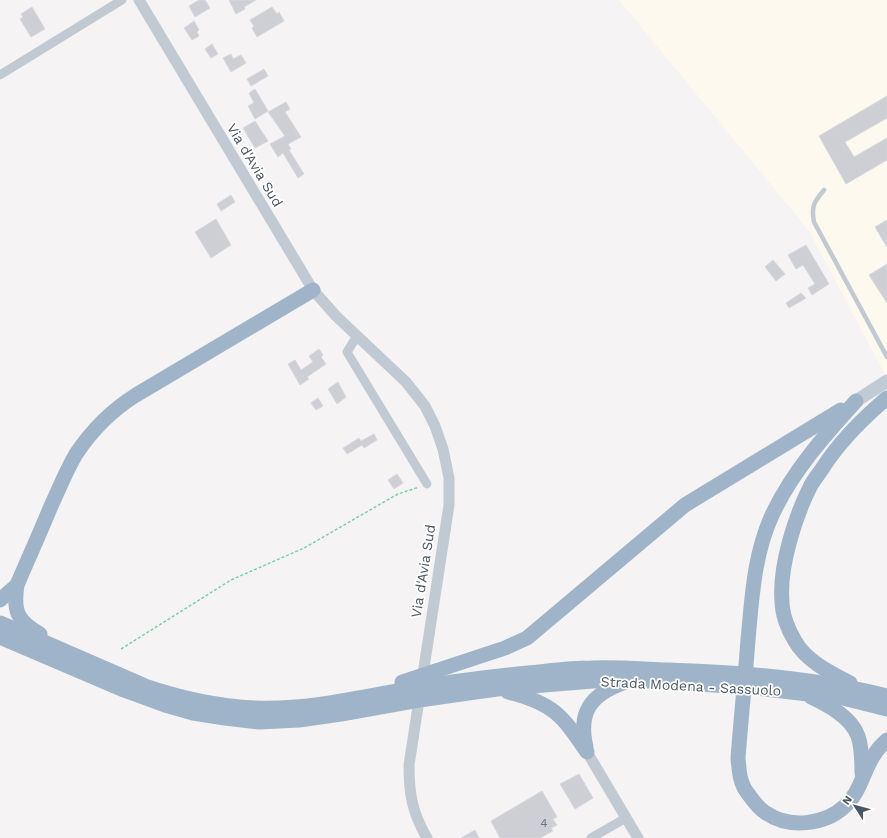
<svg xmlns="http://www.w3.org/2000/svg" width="887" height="838" viewBox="0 0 887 838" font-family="'Work Sans',sans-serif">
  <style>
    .commercial { fill: #fdf9ef }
    .building { fill: #cdcfd5; stroke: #d7d9de }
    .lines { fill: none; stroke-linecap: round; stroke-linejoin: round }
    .path { stroke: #7ad0a6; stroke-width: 1.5; stroke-dasharray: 3 2; stroke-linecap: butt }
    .service { stroke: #c1cad2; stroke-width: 4.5 }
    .minor { stroke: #c1cad2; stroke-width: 9 }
    .tertiary { stroke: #c1cad2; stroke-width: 11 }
    .secondary { stroke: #c1cbd6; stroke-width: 13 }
    .trunk { stroke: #9fb4c9; stroke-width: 15 }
    .labels { text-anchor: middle; stroke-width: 3.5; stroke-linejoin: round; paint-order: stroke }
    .number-label { font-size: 12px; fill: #6b747e }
    .street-label { font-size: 14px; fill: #4a5661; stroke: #fff }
  </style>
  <rect width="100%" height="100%" fill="#f5f3f3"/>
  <!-- commercial -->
  <polygon class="commercial" points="619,0 887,0 887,378 809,231"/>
  <!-- building -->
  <g class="building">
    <polygon points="199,0 205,0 210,8 195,17 189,6"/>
    <polygon points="229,0 256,0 244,7 245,9 236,14"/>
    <polygon points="32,7 45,29 31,37 20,19 23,17 21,14"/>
    <polygon points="272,7 277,14 279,12 284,21 257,37 252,28 254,26 250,20"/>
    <polygon points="194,21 199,30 197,32 199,36 192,40 184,28"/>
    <polygon points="212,44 218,54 211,58 205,49"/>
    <polygon points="231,54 233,59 241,55 246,63 231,72 223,58"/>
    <polygon points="264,69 268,76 251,86 247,79"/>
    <polygon points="255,89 268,111 255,119 248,106 254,103 249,93"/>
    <polygon points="887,96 887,118 845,142 854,157 887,138 887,160 846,184 819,136"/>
    <polygon points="286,102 290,109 285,112 301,137 288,144 291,149 289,150 304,174 298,178 283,153 278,157 270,144 285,136 268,112"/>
    <polygon points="255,121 268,141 255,148 243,128"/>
    <polygon points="231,195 235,202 221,211 217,204"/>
    <polygon points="216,219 231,245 211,258 195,232"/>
    <polygon points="887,220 887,247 875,227"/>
    <polygon points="806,245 829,284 812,295 808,288 815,284 803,265 796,269 788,255"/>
    <polygon points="773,260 785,274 776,281 765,267"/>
    <polygon points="887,264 887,303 869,275"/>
    <polygon points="801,293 806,298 789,308 786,303"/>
    <polygon points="319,349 323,355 321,357 326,364 307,377 309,379 300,385 288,364 295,360 301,370 313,362 309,356"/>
    <polygon points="338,382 346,397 337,404 328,389"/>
    <polygon points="318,398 323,406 316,410 311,403"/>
    <polygon points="374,434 377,440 364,448 362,445 347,454 343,448 359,438 361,441"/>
    <polygon points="397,474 403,483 394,489 388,480"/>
    <polygon points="579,774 593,798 575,809 560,784"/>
    <polygon points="542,791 557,817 553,819 557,825 551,828 553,831 540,838 500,838 491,821"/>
    <polygon points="475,830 479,838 461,838"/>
  </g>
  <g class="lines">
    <!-- path -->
    <polyline class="path" points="121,649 231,580 304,548 398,494 419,487"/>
    <!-- service -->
    <path class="service" d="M824,190C814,202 811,206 814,222L887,357"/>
    <!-- minor -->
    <g class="minor">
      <polyline points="0,75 122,0"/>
      <polyline points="357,336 347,352 427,484"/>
      <polyline points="591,838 626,818"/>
    </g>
    <!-- tertiary -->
    <g class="tertiary">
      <path d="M139,0L313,290L336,316L406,382L425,406L435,426L443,449L449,478V505L409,765C409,794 412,812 427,838"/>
      <polyline points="587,752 638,838"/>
    </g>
    <!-- secondary -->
    <polyline class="secondary" points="856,401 887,381"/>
    <!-- trunk -->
    <g class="trunk">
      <path d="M856,401C825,435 793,471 773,513C754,553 752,597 748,640C745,680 741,719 738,758C739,767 739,778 743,785C744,789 747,792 749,795C754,802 759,809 766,813C789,829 825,825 845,806C865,788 863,760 887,740"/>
      <polyline points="0,600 17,585"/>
      <path d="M0,623L145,686C180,698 217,706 255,708C304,710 353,699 401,690C442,683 485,677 528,673C549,671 570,668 591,668C616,667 642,669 667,670C741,672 815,678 887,696"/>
      <path d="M40,634C17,621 13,611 17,585C28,559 40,533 51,506C59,489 66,471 76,454C92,430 112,410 136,395L313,290"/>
      <polyline points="0,637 124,690 165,705 193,713 225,718 259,722 299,720 341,714 419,700 497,689 593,681 631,680 748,687 843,698 887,709"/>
      <polyline points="402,682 505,648 527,638 685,505 841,410"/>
      <path d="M850,683C831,673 806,661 795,641C788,630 782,614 782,601C779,567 795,517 810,487C813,481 818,475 822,469C840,441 862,419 887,398"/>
      <path d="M508,692C553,703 562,715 587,752"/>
      <path d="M811,697C828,705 851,717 858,736C862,748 862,761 862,773"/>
      <path d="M586,747C578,713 590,695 623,683"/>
    </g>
  </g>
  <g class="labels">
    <!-- number labels -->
    <g class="number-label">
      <text x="544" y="827">4</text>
    </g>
    <!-- street labels -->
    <g class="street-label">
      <text transform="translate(255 165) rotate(59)" y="5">Via d'Avia Sud</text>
      <text transform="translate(423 571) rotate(-81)" y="5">Via d'Avia Sud</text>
      <text transform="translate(691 686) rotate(3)" y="5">Strada Modena - Sassuolo</text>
    </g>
  </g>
  <!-- north arrow -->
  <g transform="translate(855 806) rotate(306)" stroke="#ffffff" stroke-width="3" paint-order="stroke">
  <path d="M0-3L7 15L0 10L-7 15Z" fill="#4a5661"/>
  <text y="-6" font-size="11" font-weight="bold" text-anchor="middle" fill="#4a5661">N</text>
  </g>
</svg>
